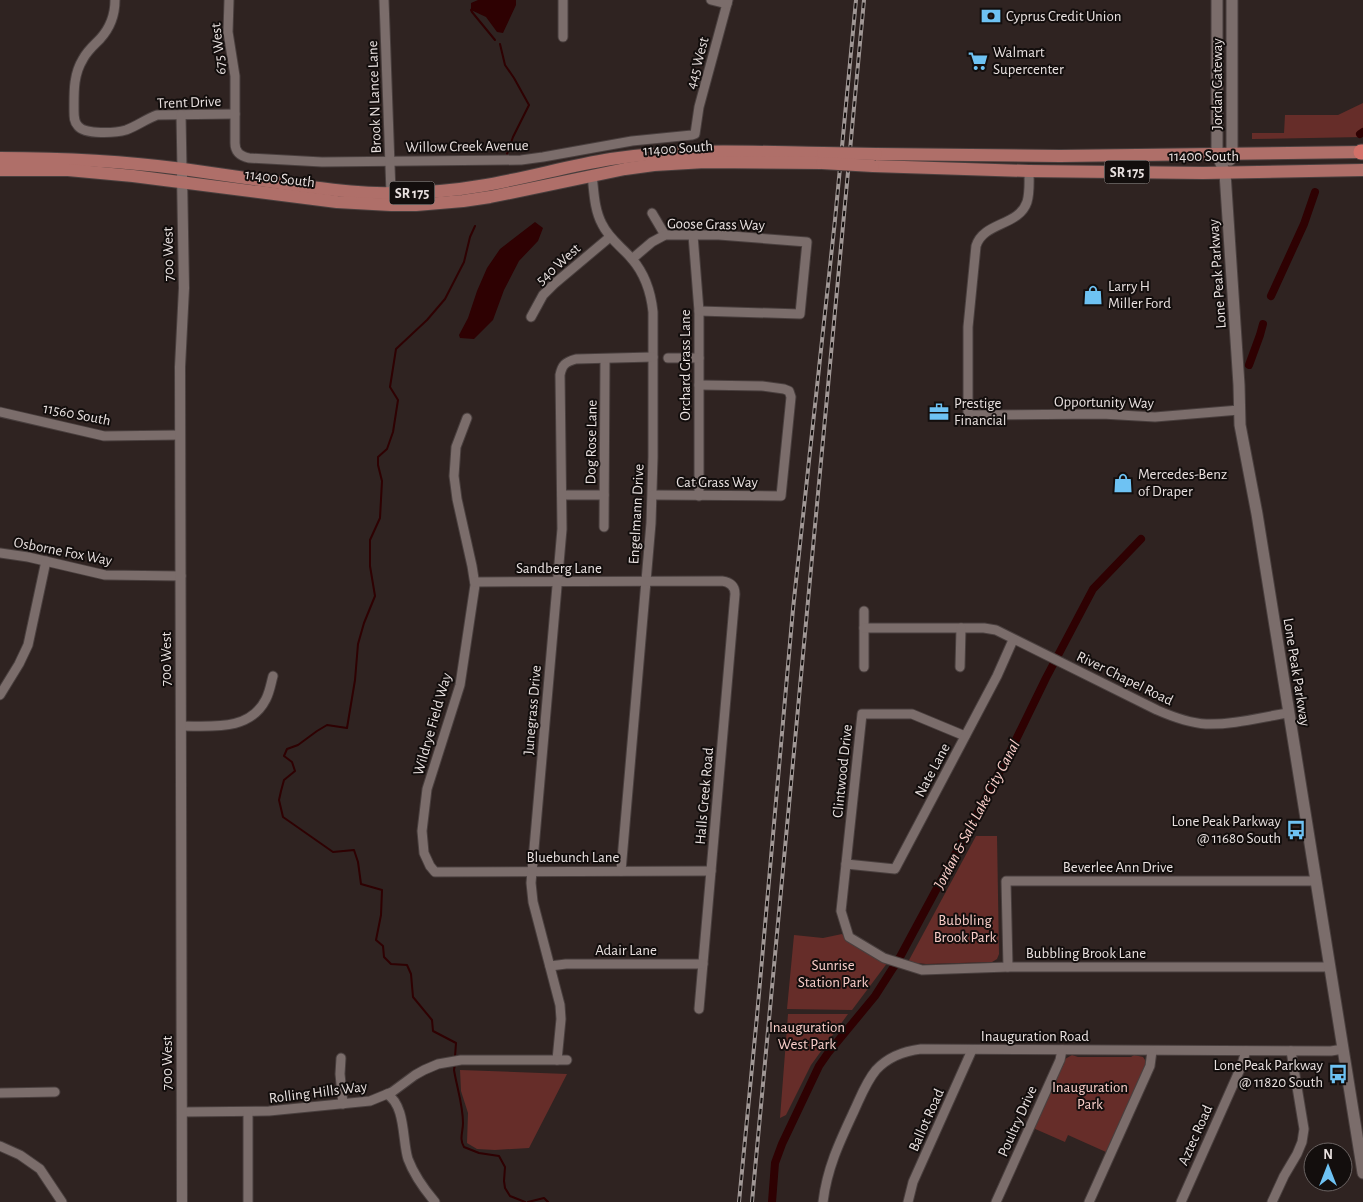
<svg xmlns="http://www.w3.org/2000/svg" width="1363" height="1202" viewBox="0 0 1363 1202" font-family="'Alegreya Sans',sans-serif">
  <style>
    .green { fill: #662d29 }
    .water { fill: #2e0102 }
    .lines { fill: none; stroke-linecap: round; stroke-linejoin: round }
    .stream { stroke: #2e0102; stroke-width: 2 }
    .canal { stroke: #2e0102; stroke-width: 8 }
    .minor-casing { stroke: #493f3e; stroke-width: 11 }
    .tertiary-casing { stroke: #493f3e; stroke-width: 12 }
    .secondary-casing { stroke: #493f3e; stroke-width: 13 }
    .primary-casing { stroke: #493f3e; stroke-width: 14 }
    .motorway-casing { stroke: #493f3e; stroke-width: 17 }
    .minor { stroke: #7b6d6b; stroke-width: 9 }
    .tertiary { stroke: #7b6d6b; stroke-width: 10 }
    .secondary { stroke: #7b6d6b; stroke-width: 11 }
    .primary { stroke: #af6f69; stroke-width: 12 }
    .motorway { stroke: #d27068; stroke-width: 15 }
    .rail-casing { stroke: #a09795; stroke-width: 4 }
    .rail { stroke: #130e0d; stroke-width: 2; stroke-dasharray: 5.5; stroke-linecap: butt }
    .primary-bridge-casing { stroke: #493f3e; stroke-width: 14; stroke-linecap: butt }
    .primary-bridge { stroke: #af6f69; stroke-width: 12 }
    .labels { text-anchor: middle; stroke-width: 4; stroke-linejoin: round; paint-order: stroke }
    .shield { fill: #130e0d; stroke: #a9a2a1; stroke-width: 1 }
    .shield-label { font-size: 14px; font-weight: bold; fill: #e9e1e0 }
    .poi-label { font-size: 15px; fill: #e9e1e0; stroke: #130e0d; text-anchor: start }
    .street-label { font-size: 15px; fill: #e9e1e0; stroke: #130e0d }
    .park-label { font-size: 15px; fill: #f9cec9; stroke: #130e0d }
    .water-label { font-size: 16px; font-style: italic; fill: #fcd0cb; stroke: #130e0d }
  </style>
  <rect width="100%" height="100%" fill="#2f2321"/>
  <!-- green -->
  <g class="green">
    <polygon points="1363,103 1363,137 1252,139 1252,133 1284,133 1285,115 1338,115"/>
    <polygon points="976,836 997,836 999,954 997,959 992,962 926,964 908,962"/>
    <polygon points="842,934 849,941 888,962 852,1010 787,1009 794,935 823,938"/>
    <polygon points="788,1014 848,1014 811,1065 786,1115 780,1118"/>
    <polygon points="1072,1055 1078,1057 1131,1057 1134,1055 1143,1057 1145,1060 1145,1066 1106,1152 1068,1135 1065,1142 1033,1128 1065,1059"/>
    <polygon points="460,1070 567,1074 529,1148 495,1150 477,1149 467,1143 468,1113 461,1091"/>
  </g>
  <!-- water -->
  <g class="water">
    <polygon points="478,0 516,0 516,5 503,33 497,32 486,17 471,10 471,3"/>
    <polygon points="535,222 543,228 538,241 519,261 504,290 493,320 474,339 460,338 459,335 468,318 477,291 487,268 500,249"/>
  </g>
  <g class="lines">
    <!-- stream -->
    <g class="stream">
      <polyline points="472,9 471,10 472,12 495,40"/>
      <polyline points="500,44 505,65 514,78 529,105 513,137 507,154"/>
      <polyline points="455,1057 456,1043 433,1031 432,1020 413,997 411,974 407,965 391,964 384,957 383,946 376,940 381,915 382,890 361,884 358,862 354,850 333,852 283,817 279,800 281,791 284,780 295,771 292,762 284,756 287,749 298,745 317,731 327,725 347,728 355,680 358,644 364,623 375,596 370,566 370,540 380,518 382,481 378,465 378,457 387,449 393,432 398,400 390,387 396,349 427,320 445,299 464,262 470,237 475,226"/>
      <path d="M455,1064L454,1070C457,1088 463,1105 463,1123C463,1132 459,1139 464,1147L479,1153L499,1156L505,1167L504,1181L505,1188L510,1196L525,1202"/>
      <polyline points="528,1202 544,1198 548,1202"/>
    </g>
    <!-- canal -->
    <g class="canal">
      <polyline points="1360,134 1363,132"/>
      <polyline points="1271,296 1304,224 1315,192"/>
      <polyline points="1249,365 1260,335 1263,324"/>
      <polyline points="772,1202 775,1163 782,1144 819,1066 828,1053 875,996 900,957 1007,758 1046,678 1093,589 1141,539"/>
    </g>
    <defs>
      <g id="minor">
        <path d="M115,0C115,14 110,28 100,39C94,45 87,51 83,59C73,75 74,93 74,111C74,117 74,122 78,126C85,135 116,133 126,130C137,126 146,119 157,115L235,114"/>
        <path d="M229,0L228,32L235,76V143C235,152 240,156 249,158L322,162L521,160L543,157L632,141L692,135L695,134L699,107L728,0"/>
        <polyline points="384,0 391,193"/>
        <polyline points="563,0 563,37"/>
        <polyline points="711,0 727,4"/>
        <polyline points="181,115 182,169"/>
        <path d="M1029,171C1029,181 1030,192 1027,202C1019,226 983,222 976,246L968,327V415L1102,414L1155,417L1239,410"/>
        <path d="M592,175C594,191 594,209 602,224C609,239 622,247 632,259C645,274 651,293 653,312V457L651,523L621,871"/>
        <polyline points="652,213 665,235"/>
        <polyline points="693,235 699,311 699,496"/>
        <polyline points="632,259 652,242 665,235 719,235 807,242 800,314 699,311"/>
        <polyline points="531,317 543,295 554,284 610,237"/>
        <polyline points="668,358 699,358"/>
        <polyline points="0,412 104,436 180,435"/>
        <polyline points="467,418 456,447 454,476 457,499 472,566 475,585 460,685 427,789 422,831 424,853 430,866 435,872 711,871"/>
        <polyline points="562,495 604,495"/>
        <polyline points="653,495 781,496 791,397 789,391 784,389 762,386 699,385"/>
        <polyline points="604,527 605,359"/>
        <polyline points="0,553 28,557 105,575 181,576"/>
        <path d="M475,582L722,581C730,582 735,586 735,594L699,1009"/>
        <polyline points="864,611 864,667"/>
        <path d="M864,628H984L996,630L1157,710C1173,717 1189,723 1206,724C1233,725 1262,717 1288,713"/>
        <polyline points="960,667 961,628"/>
        <polyline points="0,695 19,664 28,645 46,561"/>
        <path d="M182,726C213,726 250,731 266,699C270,691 271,683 273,676"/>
        <polyline points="965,736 912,714 862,714 841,911 849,937 884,958 922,970 1008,967 1330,967"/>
        <polyline points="846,864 895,869 997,676 1013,640"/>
        <polyline points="550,966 566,964 703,964"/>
        <polyline points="1008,967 1006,881 1316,881"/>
        <polyline points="341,1058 340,1074 343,1104"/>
        <path d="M557,1060L561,1019L560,1005L533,902L531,883L562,529L560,375C562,365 565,362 576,359L653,357"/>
        <polyline points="0,1093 55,1092"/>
        <path d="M387,1094C406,1106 402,1140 408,1159C414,1175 424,1189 435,1202"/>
        <polyline points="182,1112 269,1111 370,1101 392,1092 415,1075 424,1070 438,1064 461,1060 567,1060"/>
        <polyline points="0,1146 20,1155 40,1169 62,1202"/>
        <polyline points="248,1202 248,1112"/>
        <path d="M823,1202C827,1168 840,1141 854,1111C861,1096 866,1082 876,1070C888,1057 904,1051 921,1049L1331,1051L1343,1049"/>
        <polyline points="908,1202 913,1182 972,1050"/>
        <polyline points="996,1202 1060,1060 1062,1050"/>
        <polyline points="1089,1202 1150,1066 1152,1051"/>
        <polyline points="1181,1202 1241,1067 1246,1051"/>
        <polyline points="1272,1202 1284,1176 1297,1154 1302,1142 1304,1129 1291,1051"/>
      </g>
      <polyline id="tertiary" points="182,175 184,288 180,367 182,1202"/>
      <g id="secondary">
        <polyline points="1217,0 1217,154 1225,173 1239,385 1240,425 1257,514 1363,1173"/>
        <polyline points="1230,160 1232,154 1232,0"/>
      </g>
      <g id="primary">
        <polyline points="876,154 1060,156 1363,152"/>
        <path d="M0,158C61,158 122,161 183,169C220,174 257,180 294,185C327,189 360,194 393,193C423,193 452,191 480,186C524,179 567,166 611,159C681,148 752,152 823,153"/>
        <polyline points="873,166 1029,171 1203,173 1363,170"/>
        <polyline points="0,170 68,170 133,176 337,202 391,205 416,205 463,201 490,197 625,169 654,165 705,162 822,163"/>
      </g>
      <polyline id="motorway" points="1361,152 1363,152"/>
    </defs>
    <!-- minor casing -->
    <use href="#minor" class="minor-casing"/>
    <!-- tertiary casing -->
    <use href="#tertiary" class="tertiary-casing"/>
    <!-- secondary casing -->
    <use href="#secondary" class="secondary-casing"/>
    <!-- primary casing -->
    <use href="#primary" class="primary-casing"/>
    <!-- motorway casing -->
    <use href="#motorway" class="motorway-casing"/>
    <!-- minor -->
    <use href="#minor" class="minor"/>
    <!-- tertiary -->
    <use href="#tertiary" class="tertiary"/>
    <!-- secondary -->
    <use href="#secondary" class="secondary"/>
    <!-- primary -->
    <use href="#primary" class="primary"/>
    <!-- motorway -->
    <use href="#motorway" class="motorway"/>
    <defs>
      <g id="rail">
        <polyline points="739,1202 757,1016 793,609 835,220 856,0"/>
        <polyline points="752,1202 864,0"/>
      </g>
    </defs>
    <!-- rail casing -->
    <use href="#rail" class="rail-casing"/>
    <!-- rail -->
    <use href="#rail" class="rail"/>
    <defs>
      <g id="primary-bridge">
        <polyline points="823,153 876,154"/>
        <polyline points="822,163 873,166"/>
      </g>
    </defs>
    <!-- primary-bridge casing -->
    <use href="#primary-bridge" class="primary-bridge-casing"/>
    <!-- primary-bridge -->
    <use href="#primary-bridge" class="primary-bridge"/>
  </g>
  <!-- icons -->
  <defs>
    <symbol id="bank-bare" viewBox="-9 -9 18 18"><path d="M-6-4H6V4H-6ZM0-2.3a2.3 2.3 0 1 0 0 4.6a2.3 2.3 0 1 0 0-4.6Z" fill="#6ec2f3" stroke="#130e0d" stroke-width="2.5" paint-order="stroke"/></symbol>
    <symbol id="supermarket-bare" viewBox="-9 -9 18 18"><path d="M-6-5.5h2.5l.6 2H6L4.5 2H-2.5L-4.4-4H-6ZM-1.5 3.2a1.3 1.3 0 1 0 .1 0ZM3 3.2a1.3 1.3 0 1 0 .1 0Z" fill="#6ec2f3" stroke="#130e0d" stroke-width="2.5" paint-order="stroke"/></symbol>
    <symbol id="shop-bare" viewBox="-9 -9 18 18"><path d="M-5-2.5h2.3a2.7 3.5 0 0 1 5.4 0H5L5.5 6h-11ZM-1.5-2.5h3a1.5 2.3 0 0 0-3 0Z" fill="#6ec2f3" stroke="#130e0d" stroke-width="2.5" paint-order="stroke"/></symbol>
    <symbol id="office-bare" viewBox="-9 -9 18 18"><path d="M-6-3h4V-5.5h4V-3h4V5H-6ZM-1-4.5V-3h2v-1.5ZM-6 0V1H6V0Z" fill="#6ec2f3" stroke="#130e0d" stroke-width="2.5" paint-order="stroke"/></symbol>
    <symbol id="bus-bare" viewBox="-9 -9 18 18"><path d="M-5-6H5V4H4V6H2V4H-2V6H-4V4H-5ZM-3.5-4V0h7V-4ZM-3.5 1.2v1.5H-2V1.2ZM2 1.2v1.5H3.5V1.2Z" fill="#6ec2f3" stroke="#130e0d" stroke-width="2.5" paint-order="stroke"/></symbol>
  </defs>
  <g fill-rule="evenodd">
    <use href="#bank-bare" x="977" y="2" width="28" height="28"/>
    <use href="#supermarket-bare" x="964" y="47" width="28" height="28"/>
    <use href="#shop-bare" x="1079" y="281" width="28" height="28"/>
    <use href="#office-bare" x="925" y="398" width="28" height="28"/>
    <use href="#shop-bare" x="1109" y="469" width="28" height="28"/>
    <use href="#bus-bare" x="1282" y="816" width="28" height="28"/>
    <use href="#bus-bare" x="1324" y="1060" width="28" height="28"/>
  </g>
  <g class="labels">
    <!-- shield labels -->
    <g class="shield">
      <rect x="1104.5" y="160.5" width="45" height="23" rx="4"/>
      <rect x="389.5" y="181.5" width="45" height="23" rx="4"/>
    </g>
    <g class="shield-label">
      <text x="1127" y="177">SR 175</text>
      <text x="412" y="198">SR 175</text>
    </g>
    <!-- poi labels -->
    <g class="poi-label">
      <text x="1006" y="21">Cyprus Credit Union</text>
      <text x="993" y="57">Walmart<tspan x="993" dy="17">Supercenter</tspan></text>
      <text x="1108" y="291">Larry H<tspan x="1108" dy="17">Miller Ford</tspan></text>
      <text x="954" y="408">Prestige<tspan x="954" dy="17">Financial</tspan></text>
      <text x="1138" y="479">Mercedes-Benz<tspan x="1138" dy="17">of Draper</tspan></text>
      <text x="1281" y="826" text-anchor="end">Lone Peak Parkway<tspan x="1281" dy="17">@ 11680 South</tspan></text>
      <text x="1323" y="1070" text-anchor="end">Lone Peak Parkway<tspan x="1323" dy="17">@ 11820 South</tspan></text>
    </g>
    <!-- street labels -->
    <g class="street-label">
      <text transform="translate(218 49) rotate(-96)" y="5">675 West</text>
      <text transform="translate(697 63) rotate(-75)" y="5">445 West</text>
      <text transform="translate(1217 84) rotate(-90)" y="5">Jordan Gateway</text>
      <text transform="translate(374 97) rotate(-92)" y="5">Brook N Lance Lane</text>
      <text transform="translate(189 102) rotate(-2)" y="5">Trent Drive</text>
      <text transform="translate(467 146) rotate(-1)" y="5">Willow Creek Avenue</text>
      <text transform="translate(678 148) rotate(-4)" y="5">11400 South</text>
      <text x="1204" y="161">11400 South</text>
      <text transform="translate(280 178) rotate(7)" y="5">11400 South</text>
      <text transform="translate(716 224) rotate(1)" y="5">Goose Grass Way</text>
      <text transform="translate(168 254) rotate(-91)" y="5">700 West</text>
      <text transform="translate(558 264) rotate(-42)" y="5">540 West</text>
      <text transform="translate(1217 274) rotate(-94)" y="5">Lone Peak Parkway</text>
      <text transform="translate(685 365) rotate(-90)" y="5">Orchard Grass Lane</text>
      <text transform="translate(1104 402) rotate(1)" y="5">Opportunity Way</text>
      <text transform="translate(77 414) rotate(11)" y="5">11560 South</text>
      <text transform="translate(591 442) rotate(-89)" y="5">Dog Rose Lane</text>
      <text x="717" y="487">Cat Grass Way</text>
      <text transform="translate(636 514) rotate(-87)" y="5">Engelmann Drive</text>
      <text transform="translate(63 551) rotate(11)" y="5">Osborne Fox Way</text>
      <text x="559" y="573">Sandberg Lane</text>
      <text transform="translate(166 659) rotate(-90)" y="5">700 West</text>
      <text transform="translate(1297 672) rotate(81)" y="5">Lone Peak Parkway</text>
      <text transform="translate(1125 678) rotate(26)" y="5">River Chapel Road</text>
      <text transform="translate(532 710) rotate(-85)" y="5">Junegrass Drive</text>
      <text transform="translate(432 724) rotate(-74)" y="5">Wildrye Field Way</text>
      <text transform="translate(932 770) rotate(-62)" y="5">Nate Lane</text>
      <text transform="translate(842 771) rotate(-84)" y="5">Clintwood Drive</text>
      <text transform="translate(704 796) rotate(-85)" y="5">Halls Creek Road</text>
      <text x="573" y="862">Bluebunch Lane</text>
      <text x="1118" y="872">Beverlee Ann Drive</text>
      <text x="626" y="955">Adair Lane</text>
      <text x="1086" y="958">Bubbling Brook Lane</text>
      <text x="1035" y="1041">Inauguration Road</text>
      <text transform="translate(167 1063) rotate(-90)" y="5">700 West</text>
      <text transform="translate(318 1092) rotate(-7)" y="5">Rolling Hills Way</text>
      <text transform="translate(926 1120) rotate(-66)" y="5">Ballot Road</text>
      <text transform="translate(1017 1121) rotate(-66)" y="5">Poultry Drive</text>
      <text transform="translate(1195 1135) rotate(-66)" y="5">Aztec Road</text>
    </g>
    <!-- park labels -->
    <g class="park-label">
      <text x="965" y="925">Bubbling<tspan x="965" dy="17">Brook Park</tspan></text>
      <text x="833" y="970">Sunrise<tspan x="833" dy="17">Station Park</tspan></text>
      <text x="807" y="1032">Inauguration<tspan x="807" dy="17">West Park</tspan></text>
      <text x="1090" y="1092">Inauguration<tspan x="1090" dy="17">Park</tspan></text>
    </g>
    <!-- water labels -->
    <g class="water-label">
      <text transform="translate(976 814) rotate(-62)" y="6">Jordan &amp; Salt Lake City Canal</text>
    </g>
  </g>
  <!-- north arrow -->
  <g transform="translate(1328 1167)"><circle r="24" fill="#130e0d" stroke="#696261"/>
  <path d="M0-4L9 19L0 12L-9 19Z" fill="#6ec2f3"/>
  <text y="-8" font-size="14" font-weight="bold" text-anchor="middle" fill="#e9e1e0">N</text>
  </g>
</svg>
